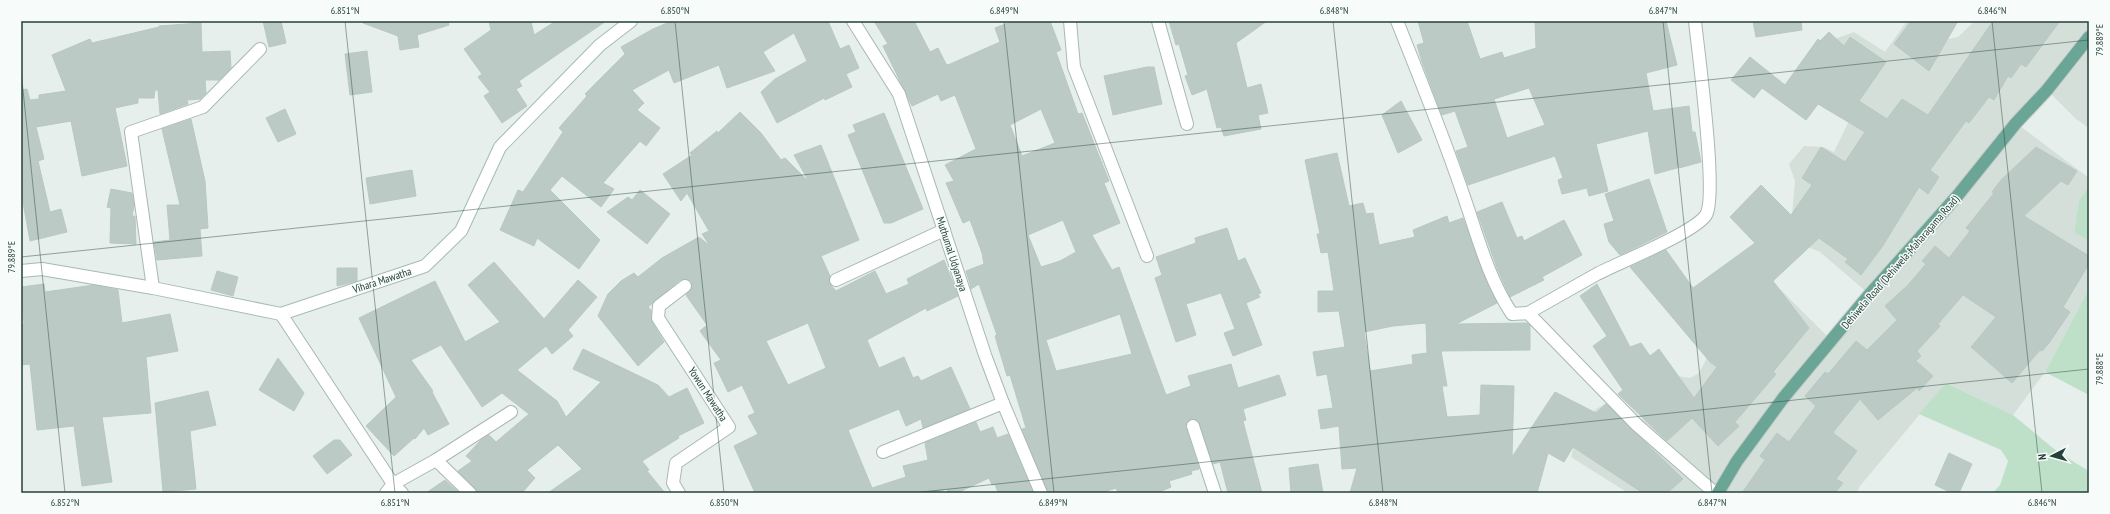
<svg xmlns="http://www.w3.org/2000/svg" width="2110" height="514" viewBox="0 0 2110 514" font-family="'PT Sans Narrow',sans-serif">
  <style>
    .built { fill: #d4dfda }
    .green { fill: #bfe0c8 }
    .building { fill: #bbcac4; stroke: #b8c9c2; fill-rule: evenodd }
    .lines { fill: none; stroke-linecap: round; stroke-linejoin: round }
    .street-casing { stroke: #a8b8b2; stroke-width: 14 }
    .secondary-casing { stroke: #a4bbb3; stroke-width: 14 }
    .primary-casing { stroke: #c2cac8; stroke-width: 14 }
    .street { stroke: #fff; stroke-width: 12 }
    .secondary { stroke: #fff; stroke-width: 12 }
    .primary { stroke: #6aa596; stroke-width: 12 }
    .ticks { fill: none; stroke: #24423a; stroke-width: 1; stroke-opacity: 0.45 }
    .labels { text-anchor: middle; stroke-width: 3; stroke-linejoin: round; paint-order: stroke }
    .street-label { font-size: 11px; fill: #24423a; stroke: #f7fbf9 }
    .neatline { fill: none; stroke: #24423a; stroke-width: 1.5 }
    .ticks-label { font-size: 10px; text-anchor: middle; fill: #24423a }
  </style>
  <rect width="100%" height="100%" fill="#e6efeb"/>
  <!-- built -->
  <polygon class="built" points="1907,21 1921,21 1947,39 1958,37 1975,21 2089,21 2089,128 2076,119 2047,90 2016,123 2089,178 2089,186 2079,200 2074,231 2089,241 2089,289 2045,372 2013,415 1946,383 1860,486 1857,493 1628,493 1571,457 1575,441 1584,422 1595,410 1609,401 1637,425 1678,376 1690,378 1699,373 1709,354 1780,289 1832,341 1869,294 1820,252 1808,247 1791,227 1795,181 1789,164 1804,146 1823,147 1834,152 1857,104 1830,50 1837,38 1854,32 1885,52"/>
  <!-- green -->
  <g class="green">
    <polygon points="2089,186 2089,241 2074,232 2079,200"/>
    <polygon points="2089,289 2089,395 2045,372"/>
    <polygon points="1946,383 2013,415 2059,453 2089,471 2089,493 1993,493 2000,485 2008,461 2001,450 1919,414"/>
  </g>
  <!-- building -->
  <g class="building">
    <polygon points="263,21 281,21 286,43 269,47"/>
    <polygon points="363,21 448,21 449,25 417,35 419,47 400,50 398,36 363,23"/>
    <polygon points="489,21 531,21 534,35 556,21 606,21 519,81 522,86 516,89 527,106 502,123 484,96 490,92 478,77 482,74 464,49 491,30"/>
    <polygon points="672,21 675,24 689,21 828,21 840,49 849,45 859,68 846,74 852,87 825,100 824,98 777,123 761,92 775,79 807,61 794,33 763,52 775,71 727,88 719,65 674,83 669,70 632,90 644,103 637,110 660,128 646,146 640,141 603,183 614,189 601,207 562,176 550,190 600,240 579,269 537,238 534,246 500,230 518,190 523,192 563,132 559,128 587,96 585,94 625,54 621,47 653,29"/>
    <path d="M874,21H914L930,52L938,48L946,64L948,65L1000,42L995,28L1013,21H1050L1061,50L1056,52L1078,114L1082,113L1109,181L1104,183L1120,223L1092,235L1112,270L1119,267L1166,395L1191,386L1188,376L1231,364L1238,388L1279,375L1286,395L1243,409L1246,420L1243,421L1262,493H1228L1220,462L1213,464L1200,424L1194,419L1187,421L1186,428L1199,469L1191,471L1192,474L1169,481L1171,487L1157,493H1118L1116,488L1101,493H1048L1022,429L1026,428L1010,375L1007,376L995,336L997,335L979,284L971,289L970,284L966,271L984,264L982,253L970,220L963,223L946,183L954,181L945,165L976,149L955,95L941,101L938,94L912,106L883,46L888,44ZM1041,109L1055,143L1022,156L1010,125ZM1063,220L1076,252L1060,261L1041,267L1028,235ZM1120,314L1132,354L1056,371L1046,340Z"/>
    <polygon points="1169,21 1267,21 1236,43 1247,88 1261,84 1268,113 1258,115 1261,129 1224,136 1221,127 1217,128 1207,89 1192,95 1185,76 1188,75 1179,44 1176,45"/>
    <path d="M1418,21H1467L1480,59L1502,52L1504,58L1536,48L1535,21H1666L1677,65L1646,73L1653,111L1689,106L1692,132H1695L1701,162L1679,168L1676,165L1677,168L1655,174L1648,131L1596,144L1608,191L1589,196L1587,188L1562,194L1558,180L1563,178L1555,156L1468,185L1456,151L1468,147L1455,111L1442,115L1422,62L1417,45L1424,43ZM1529,88L1545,125L1507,138L1494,99Z"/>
    <polygon points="1753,21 1801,21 1802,30 1756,37"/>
    <polygon points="1911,21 1958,21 1929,71 1894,44"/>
    <polygon points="1993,21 2060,21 2026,67 2021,64 2011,78 2008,76 1994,100 1989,97 1969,123 1966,121 1930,170 1939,177 1928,194 1919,187 1882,247 1861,275 1845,262 1848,259 1819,238 1773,281 1809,328 1773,372 1776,374 1735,422 1739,426 1718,446 1692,418 1667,441 1618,394 1623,390 1593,346 1607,336 1580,296 1597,284 1630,347 1641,343 1650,356 1659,349 1694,398 1717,367 1710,362 1630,267 1666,250 1693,288 1755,243 1730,217 1761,185 1791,215 1812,185 1802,178 1821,147 1845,162 1865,132 1818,104 1806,120 1762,88 1754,98 1731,80 1750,57 1785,85 1818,39 1820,41 1829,32 1844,46 1850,37 1886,62 1859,101 1887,119 1902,99 1928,115"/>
    <polygon points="201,23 202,52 230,51 231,68 219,80 205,80 206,93 200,99 187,100 188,104 160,114 158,90 155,90 154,98 138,98 138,103 115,108 127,166 82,176 71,121 36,127 44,159 38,161 50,212 61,209 67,232 30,241 21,191 21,90 27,89 30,100 39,99 39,95 66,91 52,55 90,39 92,43 159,27 159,26"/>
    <polygon points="367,51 372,92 350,95 345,54"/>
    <polygon points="1147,67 1154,67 1162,104 1113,115 1104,76"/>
    <polygon points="1401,101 1422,140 1398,153 1382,115"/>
    <polygon points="285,109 296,134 278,142 266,118"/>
    <path d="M740,112L761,133L781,160L785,158L809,182L794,155L821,145L859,240L821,256L830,276L829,283L836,291L875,271L886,294L909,284L907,279L944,260L952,280L958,296L927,311L926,308L867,340L879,368L904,357L913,378L918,376L921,381L951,367L970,409L923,428L921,419L906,426L899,409L848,430L872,488L906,477L903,466L928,460L925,443L976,422L980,432L993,427L997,438L1008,434L1033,493H998L995,484L992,485L989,478L957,493H948L947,489L933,493H755L734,446L758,434L748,416L755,413L742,385L728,392L714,363L721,360L700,331L707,325L686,295L692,288L691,281L684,279L680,280L648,307L651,310L652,322L664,342L638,366L598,316L608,294L621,281L634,273L638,277L662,258L699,237L710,246L702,234L709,231L687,193L681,201L663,174L692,155L690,153L717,131L718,133ZM808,323L826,368L788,385L766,341Z"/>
    <polygon points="884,113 923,209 891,223 884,223 848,135 856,132 853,125"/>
    <polygon points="191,119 205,181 208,228 200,229 202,256 157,260 154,242 170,240 167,205 180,205 162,129"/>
    <polygon points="2036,147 2077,171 2068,185 2061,181 2024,216 2089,256 2089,264 2063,307 2070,312 2049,343 2042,351 2040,350 2012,383 1971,347 1996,317 1963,295 1938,324 1940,326 1917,351 1921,356 1916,361 1933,376 1919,391 1917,388 1878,420 1860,399 1834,431 1833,433 1857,451 1836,479 1843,483 1835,493 1742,493 1765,460 1760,456 1777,433 1789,442 1816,406 1805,396 1825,372 1828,374 1856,341 1867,350 1897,320 1885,306 1908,285 1926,264 1922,261 1935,246 1949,258 1970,231 1966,228 1994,193 1992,192 2001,180"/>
    <path d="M1337,153L1349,206L1363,203L1366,214L1373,213L1379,245L1415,237L1413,230L1447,216L1449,223L1463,218L1483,273L1497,303L1456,324L1527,323L1530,325V350L1441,351L1447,386H1442L1447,417L1480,415L1481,385L1514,386L1512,457L1555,392L1596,413L1606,404L1683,479L1667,493H1643L1573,447L1564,462L1548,453L1537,493H1350L1357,468L1342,469L1339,426L1321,429L1318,410L1333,408L1327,374L1317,376L1313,352L1345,347L1339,311L1318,312V291H1334L1328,252L1321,253L1317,234H1320L1305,160ZM1426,323L1427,353L1412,355L1413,364L1370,371L1364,332L1393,326Z"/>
    <polygon points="412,170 416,196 370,204 366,178"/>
    <polygon points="1649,179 1667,232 1620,255 1609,242 1604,224 1614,221 1605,194"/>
    <polygon points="111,189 132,193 134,206 132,216 135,216 136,244 110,243 111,208 107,207"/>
    <polygon points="640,190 670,214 647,244 607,212 628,197 632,200"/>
    <polygon points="1502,202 1517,238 1522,236 1524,241 1564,220 1582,255 1542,277 1544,280 1510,297 1497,268 1477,212"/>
    <polygon points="1227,228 1238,261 1245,258 1261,293 1258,294 1260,297 1246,303 1262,345 1233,356 1224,333 1235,329 1221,293 1186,304 1196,335 1176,342 1155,278 1162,275 1156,257 1196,243 1195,238"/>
    <polygon points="494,262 544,319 578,280 597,297 568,330 573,336 552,354 546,346 517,370 557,401 566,417 601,382 573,369 583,349 658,385 669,397 687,388 704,423 678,436 679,438 642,461 649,470 647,471 665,493 548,493 582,469 558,445 527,470 535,478 522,493 477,493 475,488 458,471 472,461 466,456 481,440 489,435 496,442 529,414 502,393 482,407 441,345 411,360 433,391 432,392 449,424 428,435 424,428 415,439 414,438 394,456 366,426 396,397 359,318 435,281 465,342 500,322 468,285"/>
    <polygon points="337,268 357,268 357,281 337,286"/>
    <polygon points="217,271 238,277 233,296 211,290"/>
    <polygon points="44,284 45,292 94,285 118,290 122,323 170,314 178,351 146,357 151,413 102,417 112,482 82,486 74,426 37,430 30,364 21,365 21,324 24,324 21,287"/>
    <polygon points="278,358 304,393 294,411 259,390"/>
    <polygon points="208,391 216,425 190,431 196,489 163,492 155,403"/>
    <polygon points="334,440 340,440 352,455 327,474 313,456"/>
    <polygon points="1949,453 1972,464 1959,493 1952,493 1935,485"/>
    <polygon points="1318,464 1323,493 1291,493 1289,468"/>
    <polygon points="445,480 459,493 426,493"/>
  </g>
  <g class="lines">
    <defs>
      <g id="street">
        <polyline points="853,21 899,94 985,355 1003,403 1041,493"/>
        <polyline points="1070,21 1074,67 1147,256"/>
        <polyline points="1158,21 1187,124"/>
        <path d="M1397,21C1420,78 1443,135 1463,194C1477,234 1488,278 1512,314L1528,313L1637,425L1715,493"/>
        <polyline points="836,280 944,230"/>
        <polyline points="153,288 131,132 203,107 260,49"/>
        <path d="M1528,313C1551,300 1574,287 1597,274C1620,262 1694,233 1706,215C1718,195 1698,51 1695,21"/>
        <polyline points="281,314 393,484 386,493"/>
        <polyline points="1193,426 1215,493"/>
        <polyline points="883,452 1003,403"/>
        <polyline points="436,460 470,493"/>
        <polyline points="402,493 393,484 436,460 511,412"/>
        <polyline points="679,493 673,483 676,463 729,427 658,318 659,306 685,286"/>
      </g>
      <polyline id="secondary" points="21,271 42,269 153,288 281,314 425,266 461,231 500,147 600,45 631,21"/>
      <polyline id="primary" points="1718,493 1737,461 1784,397 1869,295 1958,195 2016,123 2047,90 2089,37"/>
    </defs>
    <!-- street casing -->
    <use href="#street" class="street-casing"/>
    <!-- secondary casing -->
    <use href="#secondary" class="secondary-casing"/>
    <!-- primary casing -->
    <use href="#primary" class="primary-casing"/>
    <!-- street -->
    <use href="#street" class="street"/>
    <!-- secondary -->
    <use href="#secondary" class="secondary"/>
    <!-- primary -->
    <use href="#primary" class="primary"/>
  </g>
  <!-- ticks -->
  <path class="ticks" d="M345,21L395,493M675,21L724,493M1004,21L1054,493M1333,21L1383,493M1663,21L1712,493M1992,21L2042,493M21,71L65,493M21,257L2089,40M912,493L2089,369"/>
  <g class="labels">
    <!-- street labels -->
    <g class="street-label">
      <text transform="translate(952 254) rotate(72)" y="4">Muthumal Udyanaya</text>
      <text transform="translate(1900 262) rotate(-49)" y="4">Dehiwela Road (Dehiwela-Maharagama Road)</text>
      <text transform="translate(382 280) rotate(-18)" y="4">Vihara Mawatha</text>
      <text transform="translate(708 394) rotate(57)" y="4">Yowun Mawatha</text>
    </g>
  </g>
  <!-- border -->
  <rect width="2110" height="514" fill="none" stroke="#f7fbf9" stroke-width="44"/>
  <!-- north arrow -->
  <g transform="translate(2052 456) rotate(264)" stroke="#f7fbf9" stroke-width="3" paint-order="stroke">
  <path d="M0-3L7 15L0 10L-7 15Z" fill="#24423a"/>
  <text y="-6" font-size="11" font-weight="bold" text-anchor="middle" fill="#24423a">N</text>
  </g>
  <rect x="22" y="22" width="2066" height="470" class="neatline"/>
  <g class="ticks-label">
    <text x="345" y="14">6.851°N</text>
    <text x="675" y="14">6.850°N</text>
    <text x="1004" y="14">6.849°N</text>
    <text x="1334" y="14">6.848°N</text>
    <text x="1663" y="14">6.847°N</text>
    <text x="1992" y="14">6.846°N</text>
    <text transform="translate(2099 40) rotate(-90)" y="4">79.889°E</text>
    <text transform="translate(11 257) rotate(-90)" y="4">79.889°E</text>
    <text transform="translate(2099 369) rotate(-90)" y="4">79.888°E</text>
    <text x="65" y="506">6.852°N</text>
    <text x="395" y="506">6.851°N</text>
    <text x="724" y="506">6.850°N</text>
    <text x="1053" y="506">6.849°N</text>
    <text x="1383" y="506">6.848°N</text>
    <text x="1712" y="506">6.847°N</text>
    <text x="2042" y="506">6.846°N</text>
  </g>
</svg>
